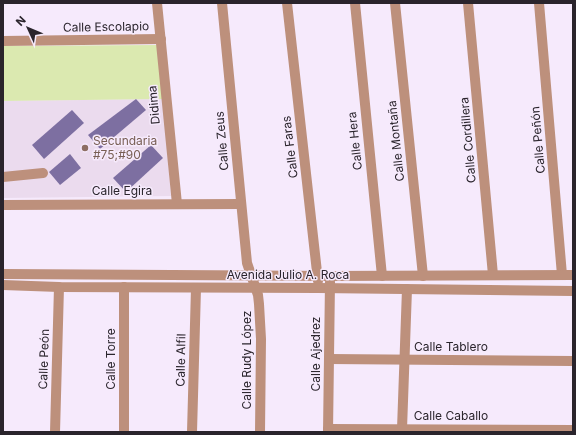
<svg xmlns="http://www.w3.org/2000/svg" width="576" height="435" viewBox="0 0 576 435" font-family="Inter,sans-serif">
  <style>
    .education { fill: #ebdbee }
    .green { fill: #dbe9b0 }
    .building { fill: #7d6fa1 }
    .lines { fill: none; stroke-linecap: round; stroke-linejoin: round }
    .minor { stroke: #bd907c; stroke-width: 10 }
    .education-dot { fill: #8d6e63; stroke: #f6eafc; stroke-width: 1.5 }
    .labels { text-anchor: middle; stroke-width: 3; stroke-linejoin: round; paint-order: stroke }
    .street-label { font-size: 12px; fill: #2a242c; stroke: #f6eafc }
    .education-label { font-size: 12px; fill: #785e54; stroke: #f6eafc; text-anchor: start }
  </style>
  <rect width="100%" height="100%" fill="#f6eafc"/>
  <!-- education -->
  <polygon class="education" points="163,99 171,196 3,198 3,101"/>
  <!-- green -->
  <polygon class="green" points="158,45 163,99 3,101 3,46"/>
  <!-- building -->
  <g class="building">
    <polygon points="136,99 146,110 100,149 88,135"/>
    <polygon points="72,110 84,123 44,159 32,145"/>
    <polygon points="151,145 163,158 126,192 113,178"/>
    <polygon points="70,154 81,168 60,185 49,172"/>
  </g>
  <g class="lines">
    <!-- minor -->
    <g class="minor">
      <polyline points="157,3 177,204"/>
      <polyline points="222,3 247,263 258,295 259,304 261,339 260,432"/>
      <polyline points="287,3 318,281"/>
      <polyline points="355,3 382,276"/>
      <polyline points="395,3 423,276"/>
      <polyline points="468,3 493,275"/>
      <polyline points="539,3 562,275"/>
      <polyline points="3,41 161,39"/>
      <polyline points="3,177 43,173"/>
      <polyline points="3,205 241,204"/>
      <polyline points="3,274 330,276 573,275"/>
      <polyline points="3,285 59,287 318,288 573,291"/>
      <polyline points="329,359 573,361"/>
      <polyline points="328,429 573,430"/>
      <polyline points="402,429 407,289"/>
      <polyline points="55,432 59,287"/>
      <polyline points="124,432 124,287"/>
      <polyline points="192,432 196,288"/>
      <polyline points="328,432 330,282"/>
    </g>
  </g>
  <!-- markers -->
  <circle class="education-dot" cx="85" cy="148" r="4"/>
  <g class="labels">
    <!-- street labels -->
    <g class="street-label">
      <text transform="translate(106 27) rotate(-1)" y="4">Calle Escolapio</text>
      <text transform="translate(154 105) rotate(-95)" y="4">Didima</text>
      <text transform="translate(468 140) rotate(-95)" y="4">Calle Cordillera</text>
      <text transform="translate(538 140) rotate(-95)" y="4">Calle Peñón</text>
      <text transform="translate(222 141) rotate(-95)" y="4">Calle Zeus</text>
      <text transform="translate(355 141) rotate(-96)" y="4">Calle Hera</text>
      <text transform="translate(396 141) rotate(-96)" y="4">Calle Montaña</text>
      <text transform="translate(290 147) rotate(-97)" y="4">Calle Faras</text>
      <text x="122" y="195">Calle Egira</text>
      <text x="288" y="279">Avenida Julio A. Roca</text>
      <text x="451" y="351">Calle Tablero</text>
      <text transform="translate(316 354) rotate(-90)" y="4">Calle Ajedrez</text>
      <text transform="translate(44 359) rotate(-88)" y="4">Calle Peón</text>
      <text transform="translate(111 359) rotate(-90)" y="4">Calle Torre</text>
      <text transform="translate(181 360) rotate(-89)" y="4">Calle Alfil</text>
      <text transform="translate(247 360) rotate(-90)" y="4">Calle Rudy López</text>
      <text x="451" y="420">Calle Caballo</text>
    </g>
    <!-- education labels -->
    <g class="education-label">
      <text x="93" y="145">Secundaria<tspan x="93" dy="14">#75;#90</tspan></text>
    </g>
  </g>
  <!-- border -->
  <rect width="576" height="435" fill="none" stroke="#2a242c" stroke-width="8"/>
  <!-- north arrow -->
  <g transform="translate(28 28) rotate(314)" stroke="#f6eafc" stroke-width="3" paint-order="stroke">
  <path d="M0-3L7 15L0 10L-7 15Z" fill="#2a242c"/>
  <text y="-6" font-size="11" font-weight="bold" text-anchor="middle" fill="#2a242c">N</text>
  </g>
</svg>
